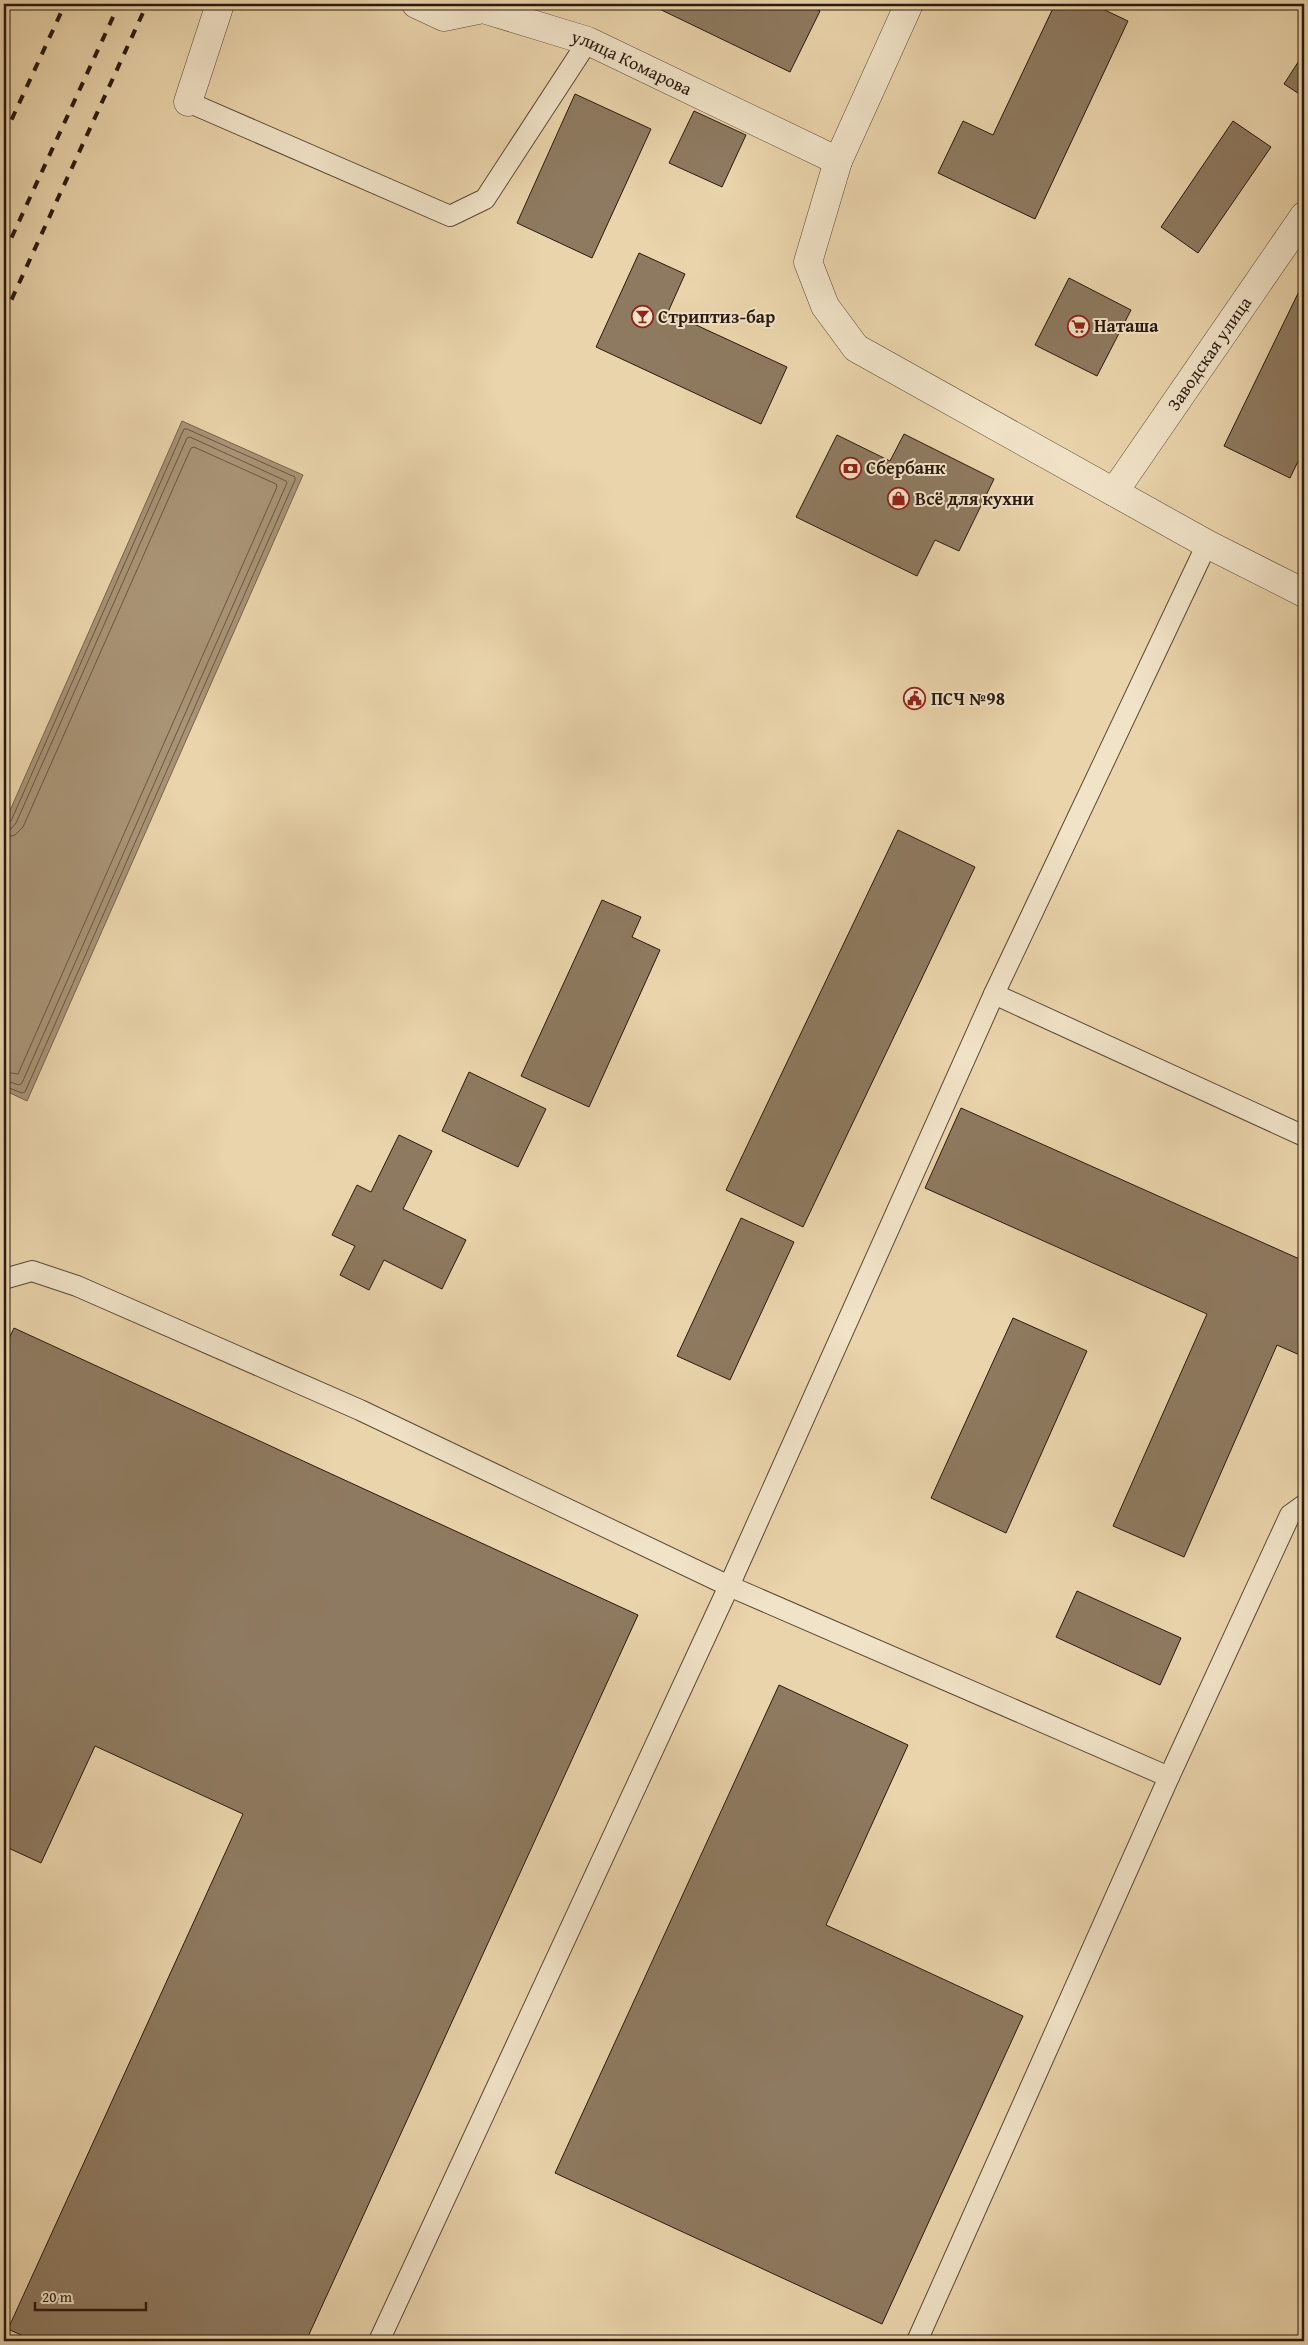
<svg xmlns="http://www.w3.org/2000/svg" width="1308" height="2345" viewBox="0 0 1308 2345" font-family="'Gentium Book Plus',serif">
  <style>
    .water { fill: #a99476; stroke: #76634c }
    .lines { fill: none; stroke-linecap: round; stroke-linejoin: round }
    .shore { stroke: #6a5642; stroke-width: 1 }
    .building { fill: #8e7a60; stroke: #2a190e }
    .lane-casing { stroke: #5a4835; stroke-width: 22 }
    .street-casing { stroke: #5a4835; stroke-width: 29 }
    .lane { stroke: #f1e3c8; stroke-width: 20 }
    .street { stroke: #f1e3c8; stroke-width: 28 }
    .rail { stroke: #2a190e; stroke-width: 4; stroke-dasharray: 9 9; stroke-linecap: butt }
    .labels { text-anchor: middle; stroke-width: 4; stroke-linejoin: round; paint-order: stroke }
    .street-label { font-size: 18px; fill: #2a190e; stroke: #f1e3c8 }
    .poi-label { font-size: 18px; font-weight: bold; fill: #2a190e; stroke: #f1e3c8; text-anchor: start }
  </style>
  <rect width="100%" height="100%" fill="#ead4ab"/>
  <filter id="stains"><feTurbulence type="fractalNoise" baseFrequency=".004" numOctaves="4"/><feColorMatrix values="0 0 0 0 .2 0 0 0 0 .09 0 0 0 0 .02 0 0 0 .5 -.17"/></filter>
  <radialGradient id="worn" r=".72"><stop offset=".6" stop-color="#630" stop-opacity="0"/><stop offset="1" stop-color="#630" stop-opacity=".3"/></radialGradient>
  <!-- water -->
  <polygon class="water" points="182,421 303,475 27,1101 4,1090 4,824"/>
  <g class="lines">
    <!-- shore -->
    <g class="shore">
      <polyline points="4,824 11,821 184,429 187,429 295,477 295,480 25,1092 22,1093 4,1086"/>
      <polyline points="4,830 11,829 16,823 187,438 190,437 286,481 287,483 22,1083 19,1085 4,1080"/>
      <polyline points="4,838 15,835 23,827 191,448 194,447 276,484 277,487 18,1074 4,1072"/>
    </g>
  </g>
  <!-- building -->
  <g class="building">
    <polygon points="649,4 805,4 820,11 790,72"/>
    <polygon points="1055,4 1092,4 1128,21 1035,219 938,173 963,121 993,135"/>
    <polygon points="1304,53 1304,97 1284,84"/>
    <polygon points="575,94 651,129 592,258 517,223"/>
    <polygon points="694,111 746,135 722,187 669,163"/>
    <polygon points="1233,121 1271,147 1198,253 1161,227"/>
    <polygon points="639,253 685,274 668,312 787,367 761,424 596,347"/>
    <polygon points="1069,278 1131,310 1097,376 1035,345"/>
    <polygon points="1304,281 1304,449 1290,478 1224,446"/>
    <polygon points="904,434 994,479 959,551 935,540 917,576 796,517 837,435 890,461"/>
    <polygon points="898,830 975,867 803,1227 726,1190"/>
    <polygon points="602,900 641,917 632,937 660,950 589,1107 521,1076"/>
    <polygon points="469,1072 546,1109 518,1167 442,1131"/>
    <polygon points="961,1108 1304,1261 1304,1350 1302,1356 1277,1345 1184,1557 1113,1526 1207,1314 925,1188"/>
    <polygon points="399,1135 432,1151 403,1209 466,1240 442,1289 384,1260 369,1290 340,1275 355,1246 332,1235 357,1185 371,1192"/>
    <polygon points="741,1218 794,1242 730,1380 677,1356"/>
    <polygon points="1013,1318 1087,1351 1006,1533 931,1498"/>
    <polygon points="14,1328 638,1615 306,2341 34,2341 8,2329 243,1814 95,1746 41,1863 4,1846 4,1349"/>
    <polygon points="1077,1591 1181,1638 1160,1685 1056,1637"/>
    <polygon points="779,1685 908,1745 826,1925 1023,2016 882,2324 555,2173"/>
  </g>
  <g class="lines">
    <defs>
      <g id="lane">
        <polyline points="188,102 450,216 485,199 588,41"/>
        <polyline points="994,994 1304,1136"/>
        <polyline points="4,1279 32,1271 77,1286 360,1410 729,1586 1169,1777"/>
        <polyline points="379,2341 729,1586 994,994 1207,544"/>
        <polyline points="917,2341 1169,1777 1290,1515 1304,1505"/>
      </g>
      <g id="street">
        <path id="s1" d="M416,4L444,17L483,9L588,41L838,161"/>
        <polyline points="909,4 838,161 808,262 825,306 856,348 1207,544 1304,593"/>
        <polyline points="188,102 220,4"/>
        <path id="s2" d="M1114,492L1304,216"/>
      </g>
    </defs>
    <!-- lane casing -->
    <use href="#lane" class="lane-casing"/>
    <!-- street casing -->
    <use href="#street" class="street-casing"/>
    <!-- lane -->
    <use href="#lane" class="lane"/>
    <!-- street -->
    <use href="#street" class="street"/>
    <!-- rail -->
    <g class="rail">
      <polyline points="4,136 65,4"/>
      <polyline points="4,254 119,4"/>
      <polyline points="4,316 147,4"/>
    </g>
  </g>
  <!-- icons -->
  <defs>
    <symbol id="bar-ring" viewBox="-11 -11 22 22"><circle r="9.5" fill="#f1e3c8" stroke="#8f2418" stroke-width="1.5"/><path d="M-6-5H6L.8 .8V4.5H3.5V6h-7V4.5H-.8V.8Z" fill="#8f2418"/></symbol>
    <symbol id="supermarket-ring" viewBox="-11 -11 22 22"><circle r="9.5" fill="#f1e3c8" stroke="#8f2418" stroke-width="1.5"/><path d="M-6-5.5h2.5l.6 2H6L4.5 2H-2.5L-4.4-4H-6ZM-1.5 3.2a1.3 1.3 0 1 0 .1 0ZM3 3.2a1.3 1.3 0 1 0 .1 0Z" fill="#8f2418"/></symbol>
    <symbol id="bank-ring" viewBox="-11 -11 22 22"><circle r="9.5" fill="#f1e3c8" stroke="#8f2418" stroke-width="1.5"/><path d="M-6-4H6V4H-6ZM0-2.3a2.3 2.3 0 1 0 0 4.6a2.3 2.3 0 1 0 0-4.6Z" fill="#8f2418"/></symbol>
    <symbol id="shop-ring" viewBox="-11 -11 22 22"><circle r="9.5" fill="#f1e3c8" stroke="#8f2418" stroke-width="1.5"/><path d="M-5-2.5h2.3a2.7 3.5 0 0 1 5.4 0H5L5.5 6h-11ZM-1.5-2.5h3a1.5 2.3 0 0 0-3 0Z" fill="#8f2418"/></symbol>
    <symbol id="civic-ring" viewBox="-11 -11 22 22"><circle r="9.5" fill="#f1e3c8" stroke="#8f2418" stroke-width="1.5"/><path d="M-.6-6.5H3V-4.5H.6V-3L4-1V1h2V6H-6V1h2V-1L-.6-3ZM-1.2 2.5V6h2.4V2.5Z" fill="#8f2418"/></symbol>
  </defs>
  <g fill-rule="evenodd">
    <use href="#bar-ring" x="630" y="304" width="25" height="25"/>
    <use href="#supermarket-ring" x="1066" y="314" width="25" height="25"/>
    <use href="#bank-ring" x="838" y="456" width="25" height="25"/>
    <use href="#shop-ring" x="886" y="486" width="25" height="25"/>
    <use href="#civic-ring" x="902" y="686" width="25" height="25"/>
  </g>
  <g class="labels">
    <!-- street labels -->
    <g class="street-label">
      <text dy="6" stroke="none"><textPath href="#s1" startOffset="229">улица Комарова</textPath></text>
      <text dy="6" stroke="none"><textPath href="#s2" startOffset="168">Заводская улица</textPath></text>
    </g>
    <!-- poi labels -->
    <g class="poi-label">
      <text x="658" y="323">Стриптиз-бар</text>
      <text x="1094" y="332">Наташа</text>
      <text x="866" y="474">Сбербанк</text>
      <text x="915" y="505">Всё для кухни</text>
      <text x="931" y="705">ПСЧ №98</text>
    </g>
  </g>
  <!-- margin -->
  <rect width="1308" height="2345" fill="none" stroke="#ead4ab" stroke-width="20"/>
  <rect x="5" y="5" width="1298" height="2335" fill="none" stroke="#2a190e" stroke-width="2.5"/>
  <rect x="10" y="10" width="1288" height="2325" fill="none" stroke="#2a190e"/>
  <!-- scale -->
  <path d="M35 2302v8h111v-8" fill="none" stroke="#2a190e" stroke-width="2.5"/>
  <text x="42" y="2302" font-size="15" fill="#2a190e" stroke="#f1e3c8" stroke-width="4" paint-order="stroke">20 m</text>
  <rect width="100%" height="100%" filter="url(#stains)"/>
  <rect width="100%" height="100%" fill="url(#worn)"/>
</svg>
